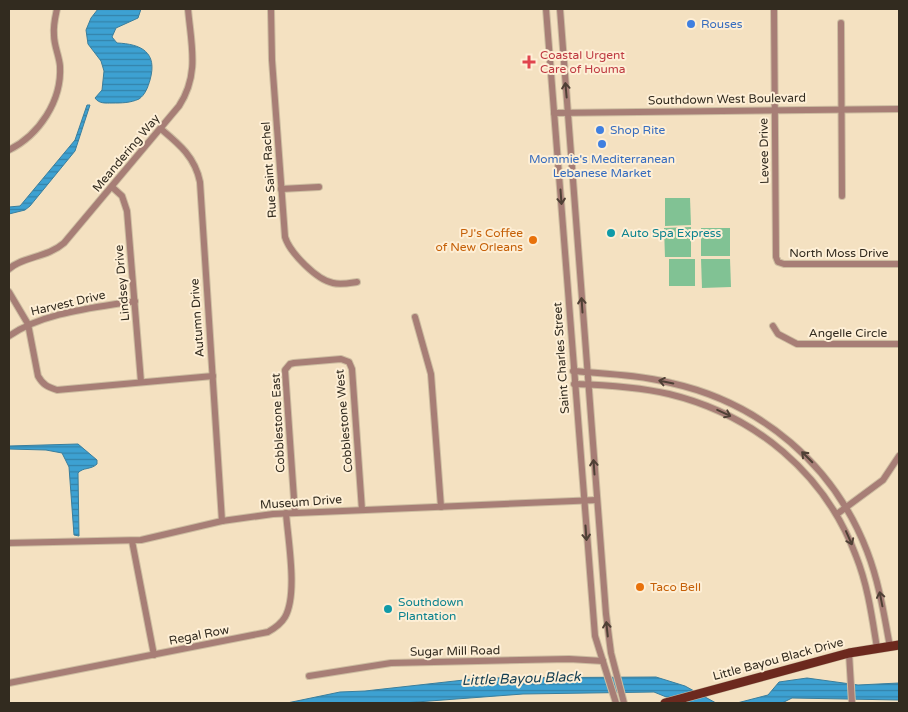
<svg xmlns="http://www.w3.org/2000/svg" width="908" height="712" viewBox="0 0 908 712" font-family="'Varela Round',sans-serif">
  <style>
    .pitch { fill: #81c294 }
    .water { fill: url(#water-rules); stroke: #3a7e9c }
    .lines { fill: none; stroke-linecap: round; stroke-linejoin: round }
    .minor-casing { stroke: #cdbda1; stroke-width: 8 }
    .major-casing { stroke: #cdbda1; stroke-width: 10 }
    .minor { stroke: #a77e76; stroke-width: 6 }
    .major { stroke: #6c291e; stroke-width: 9 }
    .oneway { stroke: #4f4035 }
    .shop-dot { fill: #3f7fe0; stroke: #feefd6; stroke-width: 2 }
    .health-dot { fill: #e0444e; stroke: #feefd6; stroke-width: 2 }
    .culture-dot { fill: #0f9aa8; stroke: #feefd6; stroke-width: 2 }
    .food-dot { fill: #e8710a; stroke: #feefd6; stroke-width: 2 }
    .labels { text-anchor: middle; stroke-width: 4; stroke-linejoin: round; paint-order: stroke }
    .shop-label { font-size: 12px; fill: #366cbe; stroke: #feefd6; text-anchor: start }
    .health-label { font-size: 12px; fill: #be3a42; stroke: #feefd6; text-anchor: start }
    .street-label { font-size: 12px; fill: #322b1f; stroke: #feefd6 }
    .food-label { font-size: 12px; fill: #c56008; stroke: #feefd6; text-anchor: end }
    .culture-label { font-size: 12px; fill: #0d838f; stroke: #feefd6; text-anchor: start }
    .water-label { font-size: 14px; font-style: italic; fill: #133e52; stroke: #feefd6 }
  </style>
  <defs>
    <pattern id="water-rules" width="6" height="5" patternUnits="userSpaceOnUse" patternTransform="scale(1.25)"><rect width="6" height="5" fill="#3da1d2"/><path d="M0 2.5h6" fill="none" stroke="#3483aa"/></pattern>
  </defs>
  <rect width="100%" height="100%" fill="#f4e1c1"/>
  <!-- pitch -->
  <g class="pitch">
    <polygon points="665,198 690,198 691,225 665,226"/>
    <polygon points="691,227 691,257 665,257 664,228"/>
    <rect x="701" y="228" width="29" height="28"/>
    <rect x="669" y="259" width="26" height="27"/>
    <polygon points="701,259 730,259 731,287 702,288"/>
  </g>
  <!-- water -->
  <g class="water">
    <path d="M98,9H141L138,18L116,28L112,37L117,43C141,44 158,52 150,80C148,87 145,95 139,99C130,103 122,103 112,103C106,103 99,104 95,98L102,90L104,71L101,61L88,44L86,30L91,18Z"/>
    <polygon points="87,105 90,105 75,151 30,206 25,210 9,214 9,207 20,206 75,140"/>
    <path d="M78,444L97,460V464C91,470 83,467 78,473L79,536L74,535L69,467L62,453L46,450L9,449V446Z"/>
    <polygon points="656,677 685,686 716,703 681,703 654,692 523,694 403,703 287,703 340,692 365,691 482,678"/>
    <polygon points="807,678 858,685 899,683 899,700 792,698 782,703 737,703 768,695 779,682"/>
  </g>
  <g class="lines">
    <defs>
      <g id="minor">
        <path d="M271,9L272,60L285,237C290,253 317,280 333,283C341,285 350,283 357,282"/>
        <polyline points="546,9 595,636 616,703"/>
        <polyline points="560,9 606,614 611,653 624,703"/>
        <polyline points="774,9 776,257 778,262 784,264 899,264"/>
        <polyline points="841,23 842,196"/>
        <polyline points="554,113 899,109"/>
        <path d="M161,129C179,144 195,157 200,182L222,521"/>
        <path d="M9,150C39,135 62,101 60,66C59,55 54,46 54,35C53,26 55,18 57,9"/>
        <polyline points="112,187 122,196 127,211 141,382"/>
        <polyline points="281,189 319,187"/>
        <path d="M9,269C23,256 47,258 64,243L179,106C200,74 191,44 188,9"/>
        <path d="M9,292L28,324L38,376C43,385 48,387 57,390L213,376"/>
        <polyline points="415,317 431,374 441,507"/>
        <polyline points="773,326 778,334 797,344 899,344"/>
        <path d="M9,336C44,312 94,308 135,301"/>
        <path d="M573,371C606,374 639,375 671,383C761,403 834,465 867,551C879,582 884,614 890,647"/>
        <path d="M574,384C605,385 639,387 669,394C755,415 825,473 856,556C868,586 872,617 877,648"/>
        <polyline points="295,513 285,370 290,364 294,363 341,359 349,362 352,369 362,510"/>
        <polyline points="837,514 883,480 899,456"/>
        <polyline points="132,541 154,655"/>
        <polyline points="9,543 141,540 222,521 273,514 597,500"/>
        <polyline points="849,653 852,703"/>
        <polyline points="309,676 391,663 569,659 603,661"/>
        <path d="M9,683L268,632C275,628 281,624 285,617C298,594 288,540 286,513"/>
      </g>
      <polyline id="major" points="665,703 849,653 899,645"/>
    </defs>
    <!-- minor casing -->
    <use href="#minor" class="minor-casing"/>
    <!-- major casing -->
    <use href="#major" class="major-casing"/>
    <!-- minor -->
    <use href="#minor" class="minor"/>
    <!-- major -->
    <use href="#major" class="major"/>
  </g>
  <!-- one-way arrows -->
  <defs><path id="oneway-shaft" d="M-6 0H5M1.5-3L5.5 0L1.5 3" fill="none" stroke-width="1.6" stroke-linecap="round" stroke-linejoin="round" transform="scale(1.25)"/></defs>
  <g class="oneway">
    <use href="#oneway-shaft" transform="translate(566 90) rotate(-95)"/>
    <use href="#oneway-shaft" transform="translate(561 197) rotate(86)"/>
    <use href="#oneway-shaft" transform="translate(582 305) rotate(-94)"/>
    <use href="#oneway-shaft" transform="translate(666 382) rotate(-169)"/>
    <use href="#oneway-shaft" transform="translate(724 413) rotate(25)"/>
    <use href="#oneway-shaft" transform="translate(807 457) rotate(-135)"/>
    <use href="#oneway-shaft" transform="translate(594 467) rotate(-94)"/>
    <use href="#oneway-shaft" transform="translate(586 533) rotate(86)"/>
    <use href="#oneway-shaft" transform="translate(849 538) rotate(66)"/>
    <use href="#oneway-shaft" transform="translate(881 599) rotate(-101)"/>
    <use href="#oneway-shaft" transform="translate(607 629) rotate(-96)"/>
  </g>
  <!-- markers -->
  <g class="shop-dot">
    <circle cx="691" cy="24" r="5"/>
    <circle cx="600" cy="130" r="5"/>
    <circle cx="602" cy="144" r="5"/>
  </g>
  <path class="health-dot" d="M526.5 54.5h5v5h5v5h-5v5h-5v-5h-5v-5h5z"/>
  <g class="culture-dot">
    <circle cx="611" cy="233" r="5"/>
    <circle cx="388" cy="609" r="5"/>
  </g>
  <g class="food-dot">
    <circle cx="533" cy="240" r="5"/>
    <circle cx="640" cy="587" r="5"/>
  </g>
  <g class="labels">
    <!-- shop labels -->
    <g class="shop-label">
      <text x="701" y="28">Rouses</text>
      <text x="610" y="134">Shop Rite</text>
      <text x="602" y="163" text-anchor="middle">Mommie's Mediterranean<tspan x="602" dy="14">Lebanese Market</tspan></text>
    </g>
    <!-- health labels -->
    <g class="health-label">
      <text x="540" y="59">Coastal Urgent<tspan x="540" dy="14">Care of Houma</tspan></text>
    </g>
    <!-- street labels -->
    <g class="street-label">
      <text transform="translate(727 99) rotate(-1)" y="4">Southdown West Boulevard</text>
      <text transform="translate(764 151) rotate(-91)" y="4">Levee Drive</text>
      <text transform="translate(126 153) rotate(-50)" y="4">Meandering Way</text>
      <text transform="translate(269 170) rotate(-94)" y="4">Rue Saint Rachel</text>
      <text x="839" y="257">North Moss Drive</text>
      <text transform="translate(122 283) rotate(-95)" y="4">Lindsey Drive</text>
      <text transform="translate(68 303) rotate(-13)" y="4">Harvest Drive</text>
      <text transform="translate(197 318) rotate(-94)" y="4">Autumn Drive</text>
      <text x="848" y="337">Angelle Circle</text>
      <text transform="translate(561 358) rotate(-94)" y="4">Saint Charles Street</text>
      <text transform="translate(344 421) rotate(-95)" y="4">Cobblestone West</text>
      <text transform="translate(278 423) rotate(-93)" y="4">Cobblestone East</text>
      <text transform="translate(301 502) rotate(-4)" y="4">Museum Drive</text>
      <text transform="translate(199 635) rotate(-11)" y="4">Regal Row</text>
      <text transform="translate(455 651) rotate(-1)" y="4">Sugar Mill Road</text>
      <text transform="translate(778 659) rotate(-15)" y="4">Little Bayou Black Drive</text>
    </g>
    <!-- food labels -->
    <g class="food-label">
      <text x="523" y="237">PJ's Coffee<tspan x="523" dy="14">of New Orleans</tspan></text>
      <text x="650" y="591" text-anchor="start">Taco Bell</text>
    </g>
    <!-- culture labels -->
    <g class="culture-label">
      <text x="621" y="237">Auto Spa Express</text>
      <text x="398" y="606">Southdown<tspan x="398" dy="14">Plantation</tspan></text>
    </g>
    <!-- water labels -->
    <g class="water-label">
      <text transform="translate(521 678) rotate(-2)" y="5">Little Bayou Black</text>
    </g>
  </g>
  <!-- border -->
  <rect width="908" height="712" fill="none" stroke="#322b1f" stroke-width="20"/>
</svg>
